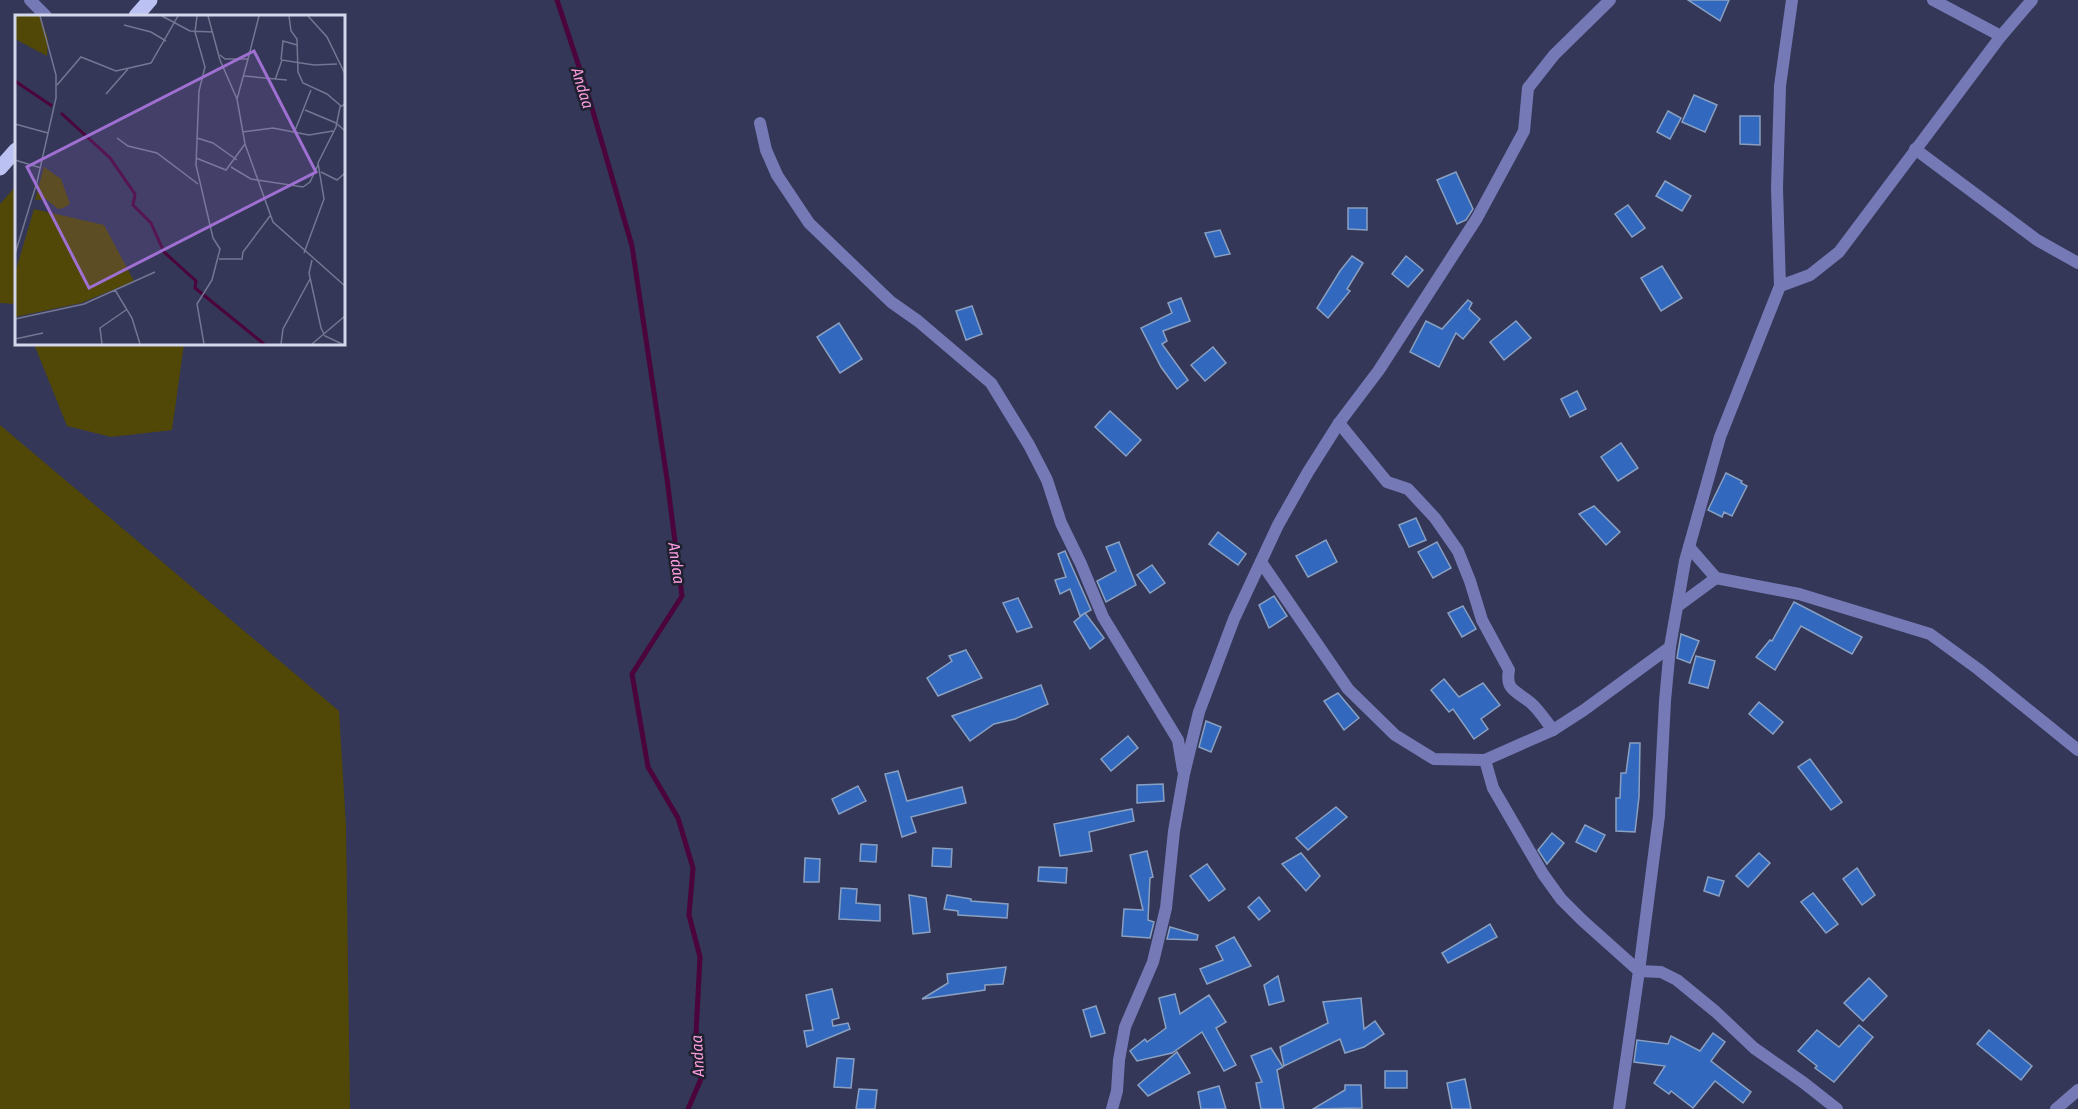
<svg xmlns="http://www.w3.org/2000/svg" width="2078" height="1109" viewBox="0 0 2078 1109" font-family="'Fira Sans Condensed',sans-serif">
  <style>
    .green { fill: #514707 }
    .lines { fill: none; stroke-linecap: round; stroke-linejoin: round }
    .stream { stroke: #4b043c; stroke-width: 5 }
    .building { fill: #3269be; stroke: #8aa0c2; stroke-width: 1.5 }
    .minor { stroke: #757ab7; stroke-width: 12 }
    .primary { stroke: #bbc2f3; stroke-width: 15 }
    .labels { text-anchor: middle; stroke-width: 5; stroke-linejoin: round; paint-order: stroke }
    .water-label { font-size: 16px; font-style: italic; fill: #fc9cdf; stroke: #1e202f }
    .inset-river { fill: none; stroke: #4b043c; stroke-width: 3 }
    .inset-road { fill: none; stroke: #747793; stroke-width: 1.5 }
    .view { fill: #9f70d1; fill-opacity: 0.15; stroke: #9f70d1; stroke-width: 3 }
    .inset-edge { fill: none; stroke: #d4d7ec; stroke-width: 3 }
  </style>
  <rect width="100%" height="100%" fill="#343757"/>
  <!-- green -->
  <g class="green">
    <polygon points="16,186 16,304 0,303 0,204"/>
    <polygon points="34,344 184,344 172,430 111,437 67,426"/>
    <polygon points="0,425 339,711 346,826 350,1109 0,1109"/>
  </g>
  <g class="lines">
    <!-- stream -->
    <polyline class="stream" points="557,0 587,91 632,246 667,479 682,596 632,674 648,767 678,818 693,868 689,915 700,957 695,1054 701,1079 688,1109"/>
  </g>
  <!-- building -->
  <g class="building">
    <polygon points="1688,0 1729,0 1720,21"/>
    <polygon points="1694,95 1717,105 1705,132 1682,122"/>
    <polygon points="1668,111 1681,118 1670,139 1657,132"/>
    <polygon points="1740,116 1760,116 1760,145 1740,144"/>
    <polygon points="1456,172 1473,209 1466,220 1457,224 1437,180"/>
    <polygon points="1665,181 1691,196 1682,211 1656,196"/>
    <polygon points="1628,205 1645,228 1632,237 1615,214"/>
    <polygon points="1348,208 1367,208 1367,230 1348,229"/>
    <polygon points="1220,230 1230,254 1215,257 1205,233"/>
    <polygon points="1352,256 1363,263 1347,289 1350,291 1328,318 1317,308 1340,271"/>
    <polygon points="1406,256 1423,270 1408,287 1392,274"/>
    <polygon points="1662,266 1682,298 1661,311 1641,278"/>
    <polygon points="1181,298 1190,321 1163,331 1167,341 1162,344 1188,380 1177,389 1161,367 1141,328 1172,313 1168,303"/>
    <polygon points="1468,300 1472,303 1469,309 1480,319 1463,339 1456,333 1439,367 1410,352 1426,321 1442,329"/>
    <polygon points="972,306 982,334 966,340 956,311"/>
    <polygon points="1516,321 1531,338 1504,360 1490,342"/>
    <polygon points="839,323 862,359 840,373 817,337"/>
    <polygon points="1213,347 1226,363 1205,381 1191,365"/>
    <polygon points="1577,391 1586,409 1570,417 1561,399"/>
    <polygon points="1110,411 1141,440 1126,456 1095,427"/>
    <polygon points="1621,443 1638,468 1618,481 1601,457"/>
    <polygon points="1726,473 1742,481 1741,483 1747,486 1732,516 1724,512 1722,517 1708,510"/>
    <polygon points="1594,506 1620,532 1606,545 1579,514"/>
    <polygon points="1416,518 1426,540 1409,547 1399,525"/>
    <polygon points="1218,532 1246,554 1238,565 1209,544"/>
    <polygon points="1326,540 1337,562 1308,577 1296,556"/>
    <polygon points="1119,542 1136,585 1106,602 1097,581 1116,571 1106,547"/>
    <polygon points="1437,542 1451,568 1433,578 1418,552"/>
    <polygon points="1065,551 1091,610 1080,616 1070,589 1060,594 1055,580 1066,577 1058,554"/>
    <polygon points="1152,565 1165,583 1150,593 1137,575"/>
    <polygon points="1274,596 1287,616 1269,628 1259,605"/>
    <polygon points="1018,598 1032,627 1017,632 1003,603"/>
    <polygon points="1794,602 1862,637 1852,654 1801,626 1775,670 1756,657 1770,640 1772,641"/>
    <polygon points="1463,606 1476,629 1462,637 1448,613"/>
    <polygon points="1085,613 1104,638 1090,649 1074,622"/>
    <polygon points="1681,634 1699,641 1690,663 1677,658"/>
    <polygon points="966,650 982,678 938,696 927,678 952,661 949,656"/>
    <polygon points="1696,656 1715,661 1708,688 1689,683"/>
    <polygon points="1444,679 1459,697 1483,683 1500,705 1481,719 1488,729 1474,739 1453,709 1449,712 1431,690"/>
    <polygon points="1041,685 1048,704 1015,719 994,724 970,741 952,716"/>
    <polygon points="1338,693 1359,718 1344,730 1324,701"/>
    <polygon points="1759,702 1783,722 1773,734 1749,714"/>
    <polygon points="1206,721 1221,727 1211,752 1199,747"/>
    <polygon points="1128,736 1138,748 1111,771 1101,759"/>
    <polygon points="1630,743 1640,743 1639,797 1635,832 1616,831 1616,798 1620,798 1621,773 1626,773"/>
    <polygon points="1810,759 1842,802 1831,810 1798,767"/>
    <polygon points="898,771 907,801 962,787 966,803 911,817 916,832 902,837 885,774"/>
    <polygon points="1163,784 1164,801 1137,803 1137,785"/>
    <polygon points="858,786 866,801 839,814 832,799"/>
    <polygon points="1336,807 1347,817 1308,850 1296,838"/>
    <polygon points="1132,809 1134,821 1089,832 1092,851 1060,856 1054,824"/>
    <polygon points="1585,825 1605,835 1596,852 1576,842"/>
    <polygon points="1552,833 1564,843 1547,864 1538,850"/>
    <polygon points="861,844 877,845 876,862 860,861"/>
    <polygon points="933,848 952,849 951,867 932,866"/>
    <polygon points="1147,851 1153,877 1150,878 1148,920 1154,922 1150,938 1122,936 1124,909 1143,910 1130,855"/>
    <polygon points="1301,853 1320,876 1306,891 1282,864"/>
    <polygon points="1759,853 1770,863 1748,887 1736,876"/>
    <polygon points="805,858 820,859 819,882 804,882"/>
    <polygon points="1207,864 1225,889 1209,901 1190,876"/>
    <polygon points="1039,867 1067,868 1066,883 1038,881"/>
    <polygon points="1857,868 1875,895 1862,905 1843,879"/>
    <polygon points="1708,877 1724,881 1719,896 1704,891"/>
    <polygon points="841,888 857,889 856,903 880,905 880,921 839,919"/>
    <polygon points="1813,893 1838,924 1826,933 1801,902"/>
    <polygon points="909,895 926,898 930,932 913,934"/>
    <polygon points="947,895 971,899 971,901 1008,904 1007,918 958,915 958,911 944,909"/>
    <polygon points="1259,897 1270,911 1259,920 1248,907"/>
    <polygon points="1490,924 1497,937 1448,963 1442,953"/>
    <polygon points="1170,927 1198,935 1197,940 1167,939"/>
    <polygon points="1234,937 1251,966 1207,984 1200,969 1223,960 1216,946"/>
    <polygon points="1006,967 1003,984 985,985 985,990 922,999 948,983 947,974"/>
    <polygon points="1278,976 1284,1001 1269,1005 1264,985"/>
    <polygon points="1869,978 1887,996 1863,1021 1844,1003"/>
    <polygon points="832,989 839,1018 832,1020 833,1026 848,1023 850,1029 807,1047 804,1031 813,1030 806,995"/>
    <polygon points="1175,994 1180,1014 1209,995 1226,1022 1216,1028 1236,1065 1224,1071 1202,1032 1172,1053 1137,1061 1130,1051 1145,1039 1147,1042 1166,1028 1159,998"/>
    <polygon points="1361,998 1364,1029 1375,1021 1384,1034 1364,1047 1345,1053 1340,1039 1284,1066 1280,1047 1328,1023 1323,1002"/>
    <polygon points="1096,1006 1105,1033 1091,1037 1083,1010"/>
    <polygon points="1859,1025 1873,1037 1834,1082 1815,1068 1817,1066 1798,1051 1817,1030 1839,1047"/>
    <polygon points="1989,1030 2032,1066 2021,1080 1977,1044"/>
    <polygon points="1713,1033 1725,1042 1711,1061 1751,1092 1743,1103 1715,1081 1693,1108 1671,1091 1669,1094 1654,1083 1665,1066 1634,1062 1637,1040 1668,1044 1671,1036 1700,1051"/>
    <polygon points="1271,1048 1283,1067 1277,1070 1284,1109 1261,1109 1256,1083 1262,1082 1251,1056"/>
    <polygon points="1177,1052 1190,1073 1148,1096 1138,1085"/>
    <polygon points="837,1058 854,1059 851,1088 834,1087"/>
    <rect x="1385" y="1071" width="22" height="17"/>
    <polygon points="1465,1079 1471,1109 1452,1109 1447,1083"/>
    <polygon points="1345,1085 1361,1085 1362,1108 1313,1109 1345,1090"/>
    <polygon points="1219,1086 1226,1109 1201,1109 1198,1092"/>
    <polygon points="859,1089 877,1090 875,1109 856,1109"/>
  </g>
  <g class="lines">
    <!-- minor -->
    <g class="minor">
      <polyline points="30,0 46,16"/>
      <polyline points="1933,0 2001,36 2032,0"/>
      <polyline points="760,123 766,150 777,175 809,223 891,302 918,321 991,383 1029,445 1047,480 1061,523 1081,564 1103,617 1178,740 1183,770"/>
      <polyline points="1915,149 2037,240 2078,263"/>
      <polyline points="1780,286 1810,275 1839,252 2001,36"/>
      <path d="M1339,423L1387,482L1408,489L1435,518L1458,551L1470,581L1482,620L1509,670C1505,691 1517,691 1531,703C1539,710 1546,721 1553,730"/>
      <polyline points="1689,547 1716,578 1799,594 1930,634 1978,669 2078,750"/>
      <polyline points="1261,562 1348,689 1395,735 1434,759 1485,760 1553,730 1584,710 1670,647"/>
      <polyline points="1678,606 1716,578"/>
      <polyline points="1485,760 1493,788 1543,874 1561,899 1582,920 1639,971 1661,972 1677,980 1716,1012 1754,1048 1804,1083 1837,1109"/>
      <polyline points="1112,1109 1117,1091 1119,1060 1125,1027 1153,962 1166,908 1174,831 1184,774 1199,712 1234,619 1278,525 1308,472 1339,423 1379,370 1477,218 1524,131 1528,88 1554,55 1610,0"/>
      <polyline points="1619,1109 1639,971 1659,816 1665,701 1670,647 1685,561 1720,437 1780,286 1777,188 1780,86 1792,0"/>
      <polyline points="2056,1109 2078,1090"/>
    </g>
    <!-- primary -->
    <g class="primary">
      <polyline points="136,16 150,0"/>
      <polyline points="0,168 16,150"/>
    </g>
  </g>
  <g class="labels">
    <!-- water labels -->
    <g class="water-label">
      <text transform="translate(583 88) rotate(73)" y="6">Andaa</text>
      <text transform="translate(677 563) rotate(82)" y="6">Andaa</text>
      <text transform="translate(697 1056) rotate(-93)" y="6">Andaa</text>
    </g>
  </g>
  <!-- overview -->
  <g transform="translate(15 15)">
    <rect width="330" height="330" fill="#343757"/>
    <path d="M0,1H25L33,24L32,41L0,24ZM29,152L46,164L55,189L48,193L43,194L31,184L20,185ZM19,194L89,210L119,266L66,288L0,302V258Z" fill="#514707"/>
    <path class="inset-river" d="M0,66L37,91M46,98L95,143L120,179L118,190L136,208L149,237L181,266L180,273L249,329"/>
    <path class="inset-road" d="M147,1L175,16L198,17M182,1L180,17L190,52L184,76L181,150L198,223L205,234L197,265L182,289L189,329M193,1L205,45L222,84L230,129L258,207L330,271M274,1L276,16L282,24L283,57L288,68L312,79L326,91M293,1L312,22L330,59M109,10L136,17L151,26M205,40L210,44H233L244,1M266,45L268,26L282,30M229,61L272,65M260,65L267,45L299,50L322,49M42,70L66,42L101,56L136,48L163,1M91,79L113,54M222,84L233,44M290,95L321,108L330,116M0,109L33,118M227,117L258,113L294,120L318,116M279,118L296,75M102,123L113,131L142,138L183,169M182,123L198,128L222,145M181,143L211,155L230,129M0,145L26,153M216,152L236,164L288,172L295,167L303,150M306,157L322,165L330,158M289,238L309,184L303,148L321,112L325,92L330,89M0,239L22,167L41,83V60L25,1M204,244H227L228,237L255,201M297,245L294,258L306,313L310,321L327,329M100,275L117,303L125,329M0,304L69,289L140,257M0,324L28,318M87,329L85,313L111,295M266,329L268,314L295,264M297,329L330,301"/>
    <path class="view" d="M239,36L301,157L74,273L12,152Z"/>
    <rect width="330" height="330" class="inset-edge"/>
  </g>
</svg>
